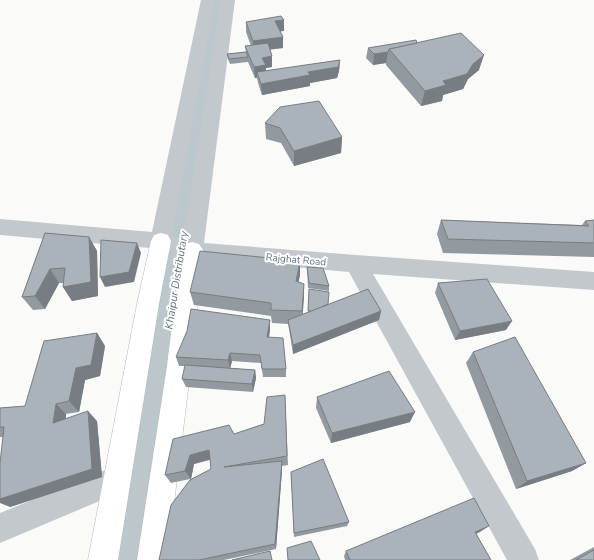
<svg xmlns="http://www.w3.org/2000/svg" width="594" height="560" viewBox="0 0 594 560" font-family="'Nunito Sans',sans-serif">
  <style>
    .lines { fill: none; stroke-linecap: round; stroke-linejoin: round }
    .canal { fill: #bbc7cb; fill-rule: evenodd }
    .major-casing { stroke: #b5babe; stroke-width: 1 }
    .minor { fill: #c3c8cc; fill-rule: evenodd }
    .major { fill: #fff; fill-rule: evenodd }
    .wall { fill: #929a9f; fill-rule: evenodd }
    .shaded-wall { fill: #777d82 }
    .building { fill: #aab3b9; stroke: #777d82 }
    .labels { text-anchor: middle; stroke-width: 4; stroke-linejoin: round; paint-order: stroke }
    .street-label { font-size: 10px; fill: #657683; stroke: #fff }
    .water-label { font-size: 11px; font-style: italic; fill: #60757c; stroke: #fff }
  </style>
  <rect width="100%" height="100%" fill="#fafaf8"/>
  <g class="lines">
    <!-- canal -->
    <polygon class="canal" points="211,0 227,0 194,221 148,560 116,560 172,221"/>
    <defs>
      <g id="major">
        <polygon points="161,233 168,235 171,241 159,304 118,560 88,560 137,304 151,241 154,235"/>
        <polygon points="192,242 199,244 203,250 191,366 167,560 137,560 167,366 181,250 185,244"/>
      </g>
    </defs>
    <!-- major casing -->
    <use href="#major" class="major-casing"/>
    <!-- minor -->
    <g class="minor">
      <polygon points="201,0 215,0 172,236 183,239 221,0 235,0 204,243 356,255 594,272 594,290 373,274 535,549 539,560 507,560 349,272 192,258 161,249 0,235 0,219 152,232"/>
      <polygon points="118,465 128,469 132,479 128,489 0,543 0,513"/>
    </g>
    <!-- major -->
    <use href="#major" class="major"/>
  </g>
  <!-- wall -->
  <g class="wall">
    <polygon points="284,20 284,31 280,31 283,37 283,48 270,49 272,67 266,68 266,71 340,60 339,71 337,78 310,83 310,86 262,95 258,83 257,78 255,78 248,62 230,64 228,59 227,54 246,52 245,46 251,46 246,32 246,22"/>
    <polygon points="417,43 479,70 468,79 463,89 443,95 442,101 421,106 386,65 386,63 373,65 366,58 368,48"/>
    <polygon points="265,123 342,137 341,153 294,166 281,143 266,139"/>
    <polygon points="441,220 582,225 585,221 594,220 594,257 443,253 437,234"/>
    <polygon points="45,233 89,237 97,251 98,296 72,301 63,287 64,283 59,283 45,309 33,310 22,297"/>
    <polygon points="307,267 329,286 329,291 308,288"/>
    <polygon points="300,275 298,282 304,284 302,315 308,312 309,289 328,304 381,311 379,320 293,354 289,329 288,324 272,323 271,316 194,305 190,292"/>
    <polygon points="438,283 506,330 455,340 435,293"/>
    <polygon points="270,329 269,337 286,369 286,377 263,377 261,363 232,361 230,368 255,370 256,378 253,392 186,387 182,379 185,366 179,366 176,357"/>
    <polygon points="97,333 105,346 100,376 85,380 79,412 66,414 66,419 97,421 102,477 10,507 3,437 0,437 0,408 25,406"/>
    <polygon points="473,352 586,463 572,471 516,489 466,363"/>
    <path d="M285,395L288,465L282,466V470L276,549L224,560H159L190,479L171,483L165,475L234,434L264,424ZM210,459L211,469L191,479L194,464Z"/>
    <polygon points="317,397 410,422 331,443 316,408"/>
    <polygon points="291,472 349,522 347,526 294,537"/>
    <polygon points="480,532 476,534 491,560 345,560 344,556 346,551"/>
    <polygon points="594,547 594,560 570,560"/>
  </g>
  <!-- shaded-wall -->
  <g class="shaded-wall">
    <polygon points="284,20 284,31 275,32 275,21"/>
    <polygon points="283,37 283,48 253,52 253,41"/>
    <polygon points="388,52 386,63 373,65 374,54"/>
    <polygon points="484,55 479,70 468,79 463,89 443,95 442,101 421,106 425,91 473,64"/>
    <polygon points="272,56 272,67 266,68 266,76 257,72 257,78 255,78 254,67 262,58"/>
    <polygon points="340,60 339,71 337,78 310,83 310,86 262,95 261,84 308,72"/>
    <polygon points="342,137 341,153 294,166 294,151"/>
    <polygon points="89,237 97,251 98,296 72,301 63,287"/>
    <polygon points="137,243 141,253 134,282 105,287 100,277"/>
    <polygon points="300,261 300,275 296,295 296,281"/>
    <polygon points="50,269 59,283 45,309 35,296"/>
    <polygon points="304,284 304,298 302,324 302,311"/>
    <polygon points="381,311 379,320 293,354 293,345"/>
    <polygon points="270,320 270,329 268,345 267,337"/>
    <polygon points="512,321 506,330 455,340 460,331"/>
    <polygon points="97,333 105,346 100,376 85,380 79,412 69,401 76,368"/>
    <polygon points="230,353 232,361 230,369 228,360"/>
    <polygon points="255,370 256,378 253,392 252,384"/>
    <polygon points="56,404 66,414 64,433 53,423"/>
    <polygon points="88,411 97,421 102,477 10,507 0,503 0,499"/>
    <polygon points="415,412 410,422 331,443 332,433"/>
    <polygon points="209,450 213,459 194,464 191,479 185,471 190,455"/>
    <polygon points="282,461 282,470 276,549 275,544"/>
    <polygon points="586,463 572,471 516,489 527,481"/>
    <polygon points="489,526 480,532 466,537 475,532"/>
  </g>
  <!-- building -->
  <g class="building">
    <polygon points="281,16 284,20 275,21 283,37 253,41 246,22"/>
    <polygon points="461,33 484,55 473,64 467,74 443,81 446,85 425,91 389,49"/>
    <polygon points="416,40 417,43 389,49 388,52 374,54 368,48"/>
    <polygon points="268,43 272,56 262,58 266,65 254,67 245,46"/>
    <polygon points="246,52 248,57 229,59 227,54"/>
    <polygon points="340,60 338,67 308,72 310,75 261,84 257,72"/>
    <polygon points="319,101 342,137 294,151 280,128 265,123 280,107"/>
    <polygon points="441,220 589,226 585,221 594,220 594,243 448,239"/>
    <polygon points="45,233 89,237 91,282 63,287 65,268 50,269 35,296 22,297"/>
    <polygon points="101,240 137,243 129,272 100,277"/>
    <polygon points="200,251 300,261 296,281 304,284 302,311 271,310 271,303 190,292"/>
    <polygon points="307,267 323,268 329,286 309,283"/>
    <polygon points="487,279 512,321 460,331 438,283"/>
    <polygon points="309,289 329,292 328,304 313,311 308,311"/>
    <polygon points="368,289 381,311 293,345 288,320"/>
    <polygon points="191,309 270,320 267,337 283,338 286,369 262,369 260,355 230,353 228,360 176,357 187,331"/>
    <polygon points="97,333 91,365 76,368 69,401 56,404 53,423 88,411 92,469 0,499 0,463 4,427 0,427 0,408 25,406 44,341"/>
    <polygon points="515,337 586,463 527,481 473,352"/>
    <polygon points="185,365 255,370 252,384 182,379"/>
    <polygon points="389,371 415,412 332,433 317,397"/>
    <polygon points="285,395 287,456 224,467 282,461 275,544 199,560 159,560 171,505 190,480 211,469 209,450 190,455 185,471 165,475 173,439 229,425 234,434 264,424 267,397"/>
    <polygon points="323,459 349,522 294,533 291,472"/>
    <polygon points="474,498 489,526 475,532 491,560 350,560 346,551"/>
    <polygon points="311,541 320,560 288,560 287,548"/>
    <polygon points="594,550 594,560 576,560"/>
    <polygon points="270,551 272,560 232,560"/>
  </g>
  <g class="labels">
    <!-- street labels -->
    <g class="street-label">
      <text transform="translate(296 259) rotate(5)" y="4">Rajghat Road</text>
    </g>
    <!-- water labels -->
    <g class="water-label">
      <text transform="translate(176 280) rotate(-81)" y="4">Khaipur Distributary</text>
    </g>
  </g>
</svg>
